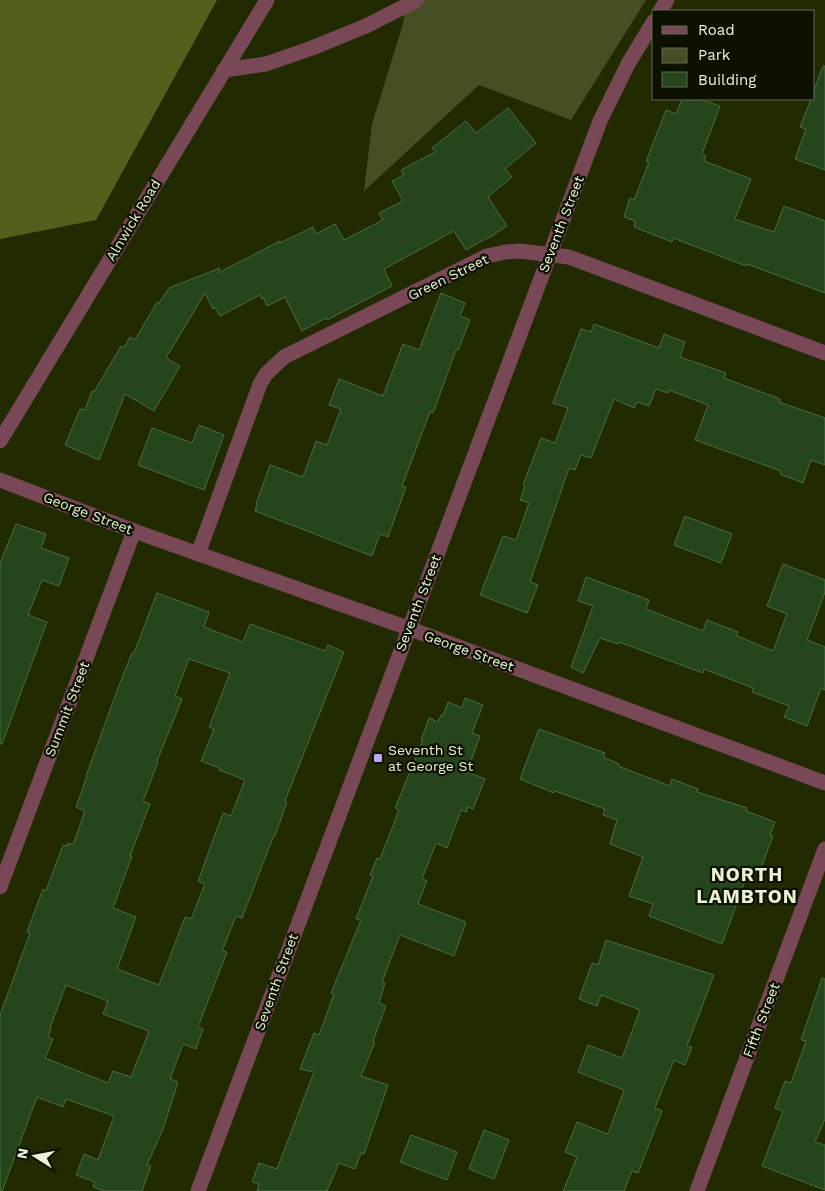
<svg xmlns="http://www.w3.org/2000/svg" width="825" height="1191" viewBox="0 0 825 1191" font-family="'Work Sans',sans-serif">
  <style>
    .green { fill: #454f23 }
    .forest { fill: #53601d }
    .building { fill: #25461d; stroke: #4a6d42; fill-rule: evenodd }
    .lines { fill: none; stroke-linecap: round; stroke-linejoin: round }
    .minor { stroke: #784857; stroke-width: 15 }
    .poi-dot { fill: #c2a8f2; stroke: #0d1100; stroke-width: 2 }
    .labels { text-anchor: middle; stroke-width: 4.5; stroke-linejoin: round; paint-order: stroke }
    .street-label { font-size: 14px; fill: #eaf2d6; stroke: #0d1100 }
    .poi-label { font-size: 14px; fill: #eaf2d6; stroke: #0d1100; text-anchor: start }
    .district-label { font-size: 19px; font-weight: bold; letter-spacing: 1px; fill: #eaf2d6; stroke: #0d1100 }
  </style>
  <rect width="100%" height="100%" fill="#222a02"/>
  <!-- green -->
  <polygon class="green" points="406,0 646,0 571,120 479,85 364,191 372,124 403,24"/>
  <!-- forest -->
  <polygon class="forest" points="0,0 217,0 96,220 0,239"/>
  <!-- building -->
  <g class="building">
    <polygon points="823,66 825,66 825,170 795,159 806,129 800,127 811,99 814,99 814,90"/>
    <polygon points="682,99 700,99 720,106 702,154 706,156 704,161 751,179 735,219 774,232 784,206 825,221 825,293 747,264 746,266 673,238 672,242 634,227 635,221 624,217 630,198 634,200 649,162 646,161 666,110 676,114"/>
    <polygon points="508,108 536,143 505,169 512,177 488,197 507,226 487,239 487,238 466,250 454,231 384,269 392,286 327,320 326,318 302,331 285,297 267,306 264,298 262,299 260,295 220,316 215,307 213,309 205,293 166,358 180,366 154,411 125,394 99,460 65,445 80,409 85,410 92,391 94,392 121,346 124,348 130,337 135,340 157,302 159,303 169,288 220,268 218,273 280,241 280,243 313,227 316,234 335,224 344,240 383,220 379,213 403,201 392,181 404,175 401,170 435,152 432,148 466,121 476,133"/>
    <polygon points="441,293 465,303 460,316 470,320 458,350 456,350 433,413 430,412 402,486 406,487 388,537 380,534 372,556 255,511 257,504 256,504 270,465 303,477 316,441 327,445 341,409 329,405 339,379 383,396 403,344 419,350"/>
    <polygon points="594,324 659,348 664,334 685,342 680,357 726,373 724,378 780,399 779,402 825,418 825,465 811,460 803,483 780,474 781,471 695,440 708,405 669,390 668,393 656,389 649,406 637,402 634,408 614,399 591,458 581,455 575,470 569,468 530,582 538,585 527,613 480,595 503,536 516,540 529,503 520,500 525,486 523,485 541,438 555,443 568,408 553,403 581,329 591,332"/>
    <polygon points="199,425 224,435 204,490 138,465 152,428 192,443"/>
    <polygon points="685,516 732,534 721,563 674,545"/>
    <polygon points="16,524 46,534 41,548 69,558 59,586 42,580 28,615 47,622 2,744 0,744 0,563"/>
    <polygon points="783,564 825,580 825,592 807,640 825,647 825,690 821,688 807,726 784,717 789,706 752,692 753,688 704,669 703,673 619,642 618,644 600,638 583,673 571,667 593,606 578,601 586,577 649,600 646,609 703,631 707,620 738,632 737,636 773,651 787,614 767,606"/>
    <path d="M157,593L209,612L204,627L243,642L250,624L325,651L328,645L344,652L285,801L287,802L275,836L274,835L242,918L236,916L222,951L227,952L198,1027L203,1029L196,1049L183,1044L170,1079L178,1082L163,1129L147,1165L151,1166L142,1191H104L93,1187L95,1182L76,1175L84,1154L98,1160L114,1116L66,1099L63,1107L37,1097L2,1191H0V1015L30,933L27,932L43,889L46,891L63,845L67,846L68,843L73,845L85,811L76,807L87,776H86L118,688L132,653H134ZM189,659L230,673L209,727L214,729L201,761L219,768V770L245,780L231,816L223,813L198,881L205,884L191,919L185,917L159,985L117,969L136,917L113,908L132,856H130L150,804L143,801L158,762L157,761L182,699L175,696ZM66,985L108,1001L103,1014L149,1031L131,1077L113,1071L108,1083L45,1058L53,1039L48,1037L51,1028H50Z"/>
    <polygon points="465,698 483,705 472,733 480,736 467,772 485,779 473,809 468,807 466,812 461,810 447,848 436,843 422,879 427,881 418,904 466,922 454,956 400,935 382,982 385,983 379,1003 386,1006 373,1041 375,1042 361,1076 388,1085 364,1154 361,1153 355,1169 339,1163 327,1191 257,1191 259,1184 252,1182 259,1163 277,1169 314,1072 300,1069 314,1033 319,1035 334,994 331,993 361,920 356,919 373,876 370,875 377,858 380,859 399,810 395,808 423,740 421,740 429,718 438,722 441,715 443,716 448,702 462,708"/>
    <polygon points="539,729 605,753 603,757 619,764 618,766 670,786 672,779 698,789 697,792 747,808 746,811 775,822 770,835 773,836 759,873 749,870 722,944 649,916 653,904 629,896 643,857 610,844 617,820 603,815 605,809 555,791 554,793 520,779"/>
    <polygon points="606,940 714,975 687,1046 692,1047 685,1065 674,1060 655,1108 662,1111 638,1173 632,1171 624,1191 563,1191 577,1157 565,1152 577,1122 608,1134 624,1090 578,1072 588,1045 622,1058 640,1010 601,995 597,1006 579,999 592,963 598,965"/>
    <polygon points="822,978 825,979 825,1119 815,1142 825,1145 825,1190 762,1166 783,1111 775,1108 785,1081 791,1083 806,1041 801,1040"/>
    <polygon points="484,1130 509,1140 494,1179 469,1169"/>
    <polygon points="411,1135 457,1152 447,1180 400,1162"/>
  </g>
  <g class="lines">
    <!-- minor -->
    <g class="minor">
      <polyline points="660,11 667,0"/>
      <polyline points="224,70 266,64 312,48 366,26 417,0"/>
      <polyline points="0,441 267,0"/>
      <polyline points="0,480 134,531 408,628 825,783"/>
      <polyline points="198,554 260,384 266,374 284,357 487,256 506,252 519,251 569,257 825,353"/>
      <polyline points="0,887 134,531"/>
      <polyline points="198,1191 600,121 628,64 654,21"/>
      <polyline points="697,1191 825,849"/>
    </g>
  </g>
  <!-- markers -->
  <rect class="poi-dot" x="373" y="753" width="10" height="10" rx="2.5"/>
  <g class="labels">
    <!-- street labels -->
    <g class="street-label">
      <text transform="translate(133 220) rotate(-59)" y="5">Alnwick Road</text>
      <text transform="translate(561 224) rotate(-69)" y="5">Seventh Street</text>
      <text transform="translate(448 277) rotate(-26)" y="5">Green Street</text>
      <text transform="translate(88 513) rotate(21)" y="5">George Street</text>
      <text transform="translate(418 603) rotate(-69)" y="5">Seventh Street</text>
      <text transform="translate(469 651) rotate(20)" y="5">George Street</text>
      <text transform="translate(67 709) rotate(-69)" y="5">Summit Street</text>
      <text transform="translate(276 982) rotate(-70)" y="5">Seventh Street</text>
      <text transform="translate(761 1020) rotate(-69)" y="5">Fifth Street</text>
    </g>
    <!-- poi labels -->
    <g class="poi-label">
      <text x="388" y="755">Seventh St<tspan x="388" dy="16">at George St</tspan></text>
    </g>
    <!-- district labels -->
    <g class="district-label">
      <text x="747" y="881">NORTH<tspan x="747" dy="22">LAMBTON</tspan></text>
    </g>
  </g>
  <!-- legend -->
  <rect x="652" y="10" width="162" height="90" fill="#0d1100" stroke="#656b56"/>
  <rect x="662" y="26" width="25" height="8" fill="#784857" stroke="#656b56"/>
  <text x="698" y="35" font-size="15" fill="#eaf2d6">Road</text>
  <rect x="662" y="48" width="25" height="15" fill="#454f23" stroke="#656b56"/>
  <text x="698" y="60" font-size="15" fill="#eaf2d6">Park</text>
  <rect x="662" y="72" width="25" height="15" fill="#25461d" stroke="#656b56"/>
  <text x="698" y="85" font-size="15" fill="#eaf2d6">Building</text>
  <!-- north arrow -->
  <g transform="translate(35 1156) rotate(281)" stroke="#0d1100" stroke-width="4" paint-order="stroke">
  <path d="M0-4L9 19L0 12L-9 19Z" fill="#eaf2d6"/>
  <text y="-8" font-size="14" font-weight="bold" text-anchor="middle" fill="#eaf2d6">N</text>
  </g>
</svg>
